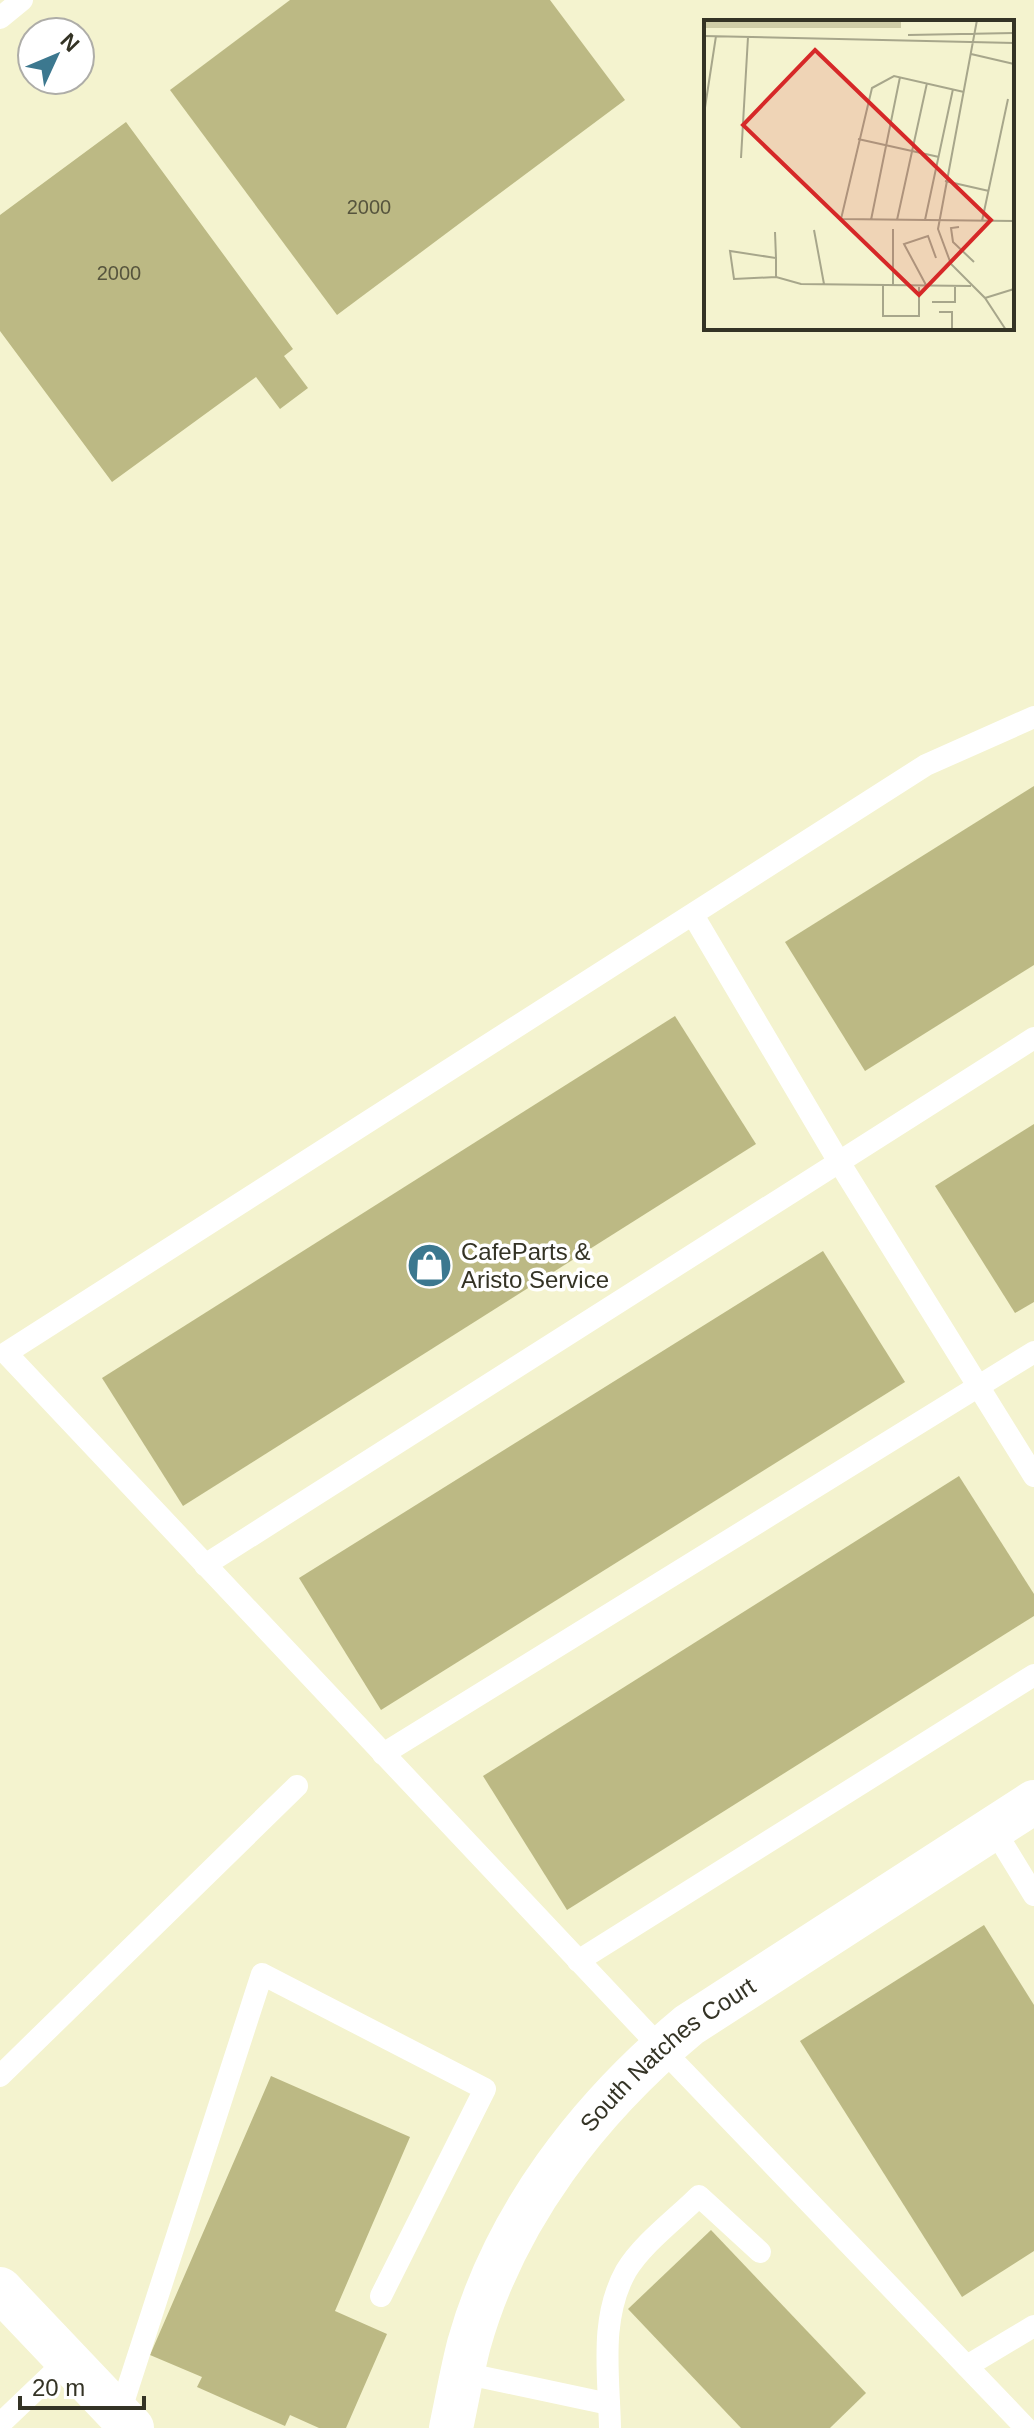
<svg xmlns="http://www.w3.org/2000/svg" width="1034" height="2428" viewBox="0 0 1034 2428" font-family="Helvetica,sans-serif">
  <style>
    .building { fill: #bcb984 }
    .lines { fill: none; stroke-linecap: round; stroke-linejoin: round }
    .service { stroke: #fff; stroke-width: 22 }
    .minor { stroke: #fff; stroke-width: 44 }
    .tertiary { stroke: #fff; stroke-width: 44 }
    .labels { text-anchor: middle; stroke-width: 7; stroke-linejoin: round; paint-order: stroke }
    .number-label { font-size: 20px; fill: #56543d }
    .poi-label { font-size: 24px; fill: #343325; stroke: #fff; text-anchor: start }
    .street-label { font-size: 24px; fill: #343325; stroke: #fff }
    .inset-road { fill: none; stroke: #a7a68b; stroke-width: 2 }
    .view { fill: #d62828; fill-opacity: 0.15; stroke: #d62828; stroke-width: 4 }
    .inset-edge { fill: none; stroke: #343325; stroke-width: 4 }
  </style>
  <rect width="100%" height="100%" fill="#f4f3cf"/>
  <!-- building -->
  <g class="building">
    <polygon points="290,0 550,0 625,100 337,315 170,90"/>
    <polygon points="126,122 293,349 284,356 308,388 280,409 256,377 112,482 0,331 0,215"/>
    <polygon points="1034,786 1034,965 865,1071 785,942"/>
    <polygon points="675,1016 756,1144 183,1506 102,1378"/>
    <polygon points="1034,1124 1034,1302 1015,1313 935,1186"/>
    <polygon points="823,1251 905,1382 381,1710 299,1578"/>
    <polygon points="959,1476 1034,1594 1034,1616 567,1910 483,1776"/>
    <polygon points="984,1925 1034,2005 1034,2251 962,2297 800,2041"/>
    <polygon points="271,2076 410,2137 335,2311 387,2334 346,2428 319,2428 290,2415 285,2426 197,2387 202,2377 150,2355"/>
    <polygon points="711,2230 866,2393 830,2428 741,2428 628,2309"/>
  </g>
  <g class="lines">
    <!-- service -->
    <g class="service">
      <polyline points="0,18 22,0"/>
      <polyline points="693,915 839,1162 1034,1476"/>
      <polyline points="205,1565 1034,1038"/>
      <polyline points="383,1754 1034,1352"/>
      <polyline points="993,1828 1034,1895"/>
      <polyline points="578,1961 1034,1675"/>
      <polyline points="0,2076 297,1786"/>
      <polyline points="967,2366 1034,2326"/>
      <polyline points="463,2373 609,2404"/>
      <polyline points="119,2415 262,1974 485,2089 381,2296"/>
      <polyline points="0,2424 67,2360"/>
      <path d="M610,2428C609,2376 599,2319 626,2271C643,2243 676,2219 699,2196L760,2252"/>
      <polyline points="1026,2428 661,2048 6,1353 926,765 1034,717"/>
    </g>
    <!-- minor -->
    <polyline class="minor" points="0,2289 132,2428"/>
    <!-- tertiary -->
    <path class="tertiary" id="s1" d="M451,2428C457,2400 462,2371 469,2344C505,2216 589,2108 689,2025L1034,1802"/>
  </g>
  <!-- icons -->
  <defs>
    <symbol id="shop-disc" viewBox="-11 -11 22 22"><circle r="9.5" fill="#3c788f" stroke="#fff"/><path d="M-5-2.5h2.3a2.7 3.5 0 0 1 5.4 0H5L5.5 6h-11ZM-1.5-2.5h3a1.5 2.3 0 0 0-3 0Z" fill="#fff"/></symbol>
  </defs>
  <g fill-rule="evenodd">
    <use href="#shop-disc" x="404" y="1240" width="51" height="51"/>
  </g>
  <g class="labels">
    <!-- number labels -->
    <g class="number-label">
      <text x="369" y="214">2000</text>
      <text x="119" y="280">2000</text>
    </g>
    <!-- poi labels -->
    <g class="poi-label">
      <text x="461" y="1260">CafeParts &amp;<tspan x="461" dy="28">Aristo Service</tspan></text>
    </g>
    <!-- street labels -->
    <g class="street-label">
      <text dy="8" stroke="none"><textPath href="#s1" startOffset="444">South Natches Court</textPath></text>
    </g>
  </g>
  <!-- overview -->
  <g transform="translate(704 20)">
    <rect width="310" height="310" fill="#f4f3cf"/>
    <path d="M0,0H197V8H0Z" fill="#cfcda7"/>
    <path class="inset-road" d="M273,0L234,209L247,244L281,278L302,310M204,15L310,13M0,16L310,23M267,34L310,44M260,72L190,56L168,68L137,199L310,201M0,94L12,16M154,119L235,137M37,138L44,17M241,161L285,171M167,200L196,57M193,200L223,63M221,200L249,69M278,201L304,79M255,207L247,208L249,222L270,242M189,209V265M110,210L120,264M71,212L72,238M72,257L30,259L26,231L72,238V257L97,264L267,266M179,265V296H215V265M222,265L200,224L224,216L232,238M281,278L310,269M228,282H251V266M235,292H248V310"/>
    <path class="view" d="M111,30L287,200L215,275L39,105Z"/>
    <rect width="310" height="310" class="inset-edge"/>
  </g>
  <!-- north arrow -->
  <g transform="translate(56 56) rotate(46)"><circle r="38" fill="#ffffff" stroke="#aeada8" stroke-width="2"/>
  <path d="M0-6L14 30L0 20L-14 30Z" fill="#3c788f"/>
  <text y="-12" font-size="22" font-weight="bold" text-anchor="middle" fill="#343325">N</text>
  </g>
  <!-- scale -->
  <path d="M20 2396v12h124v-12" fill="none" stroke="#343325" stroke-width="4"/>
  <text x="32" y="2396" font-size="24" fill="#343325" stroke="#ffffff" stroke-width="6" paint-order="stroke">20 m</text>
</svg>
